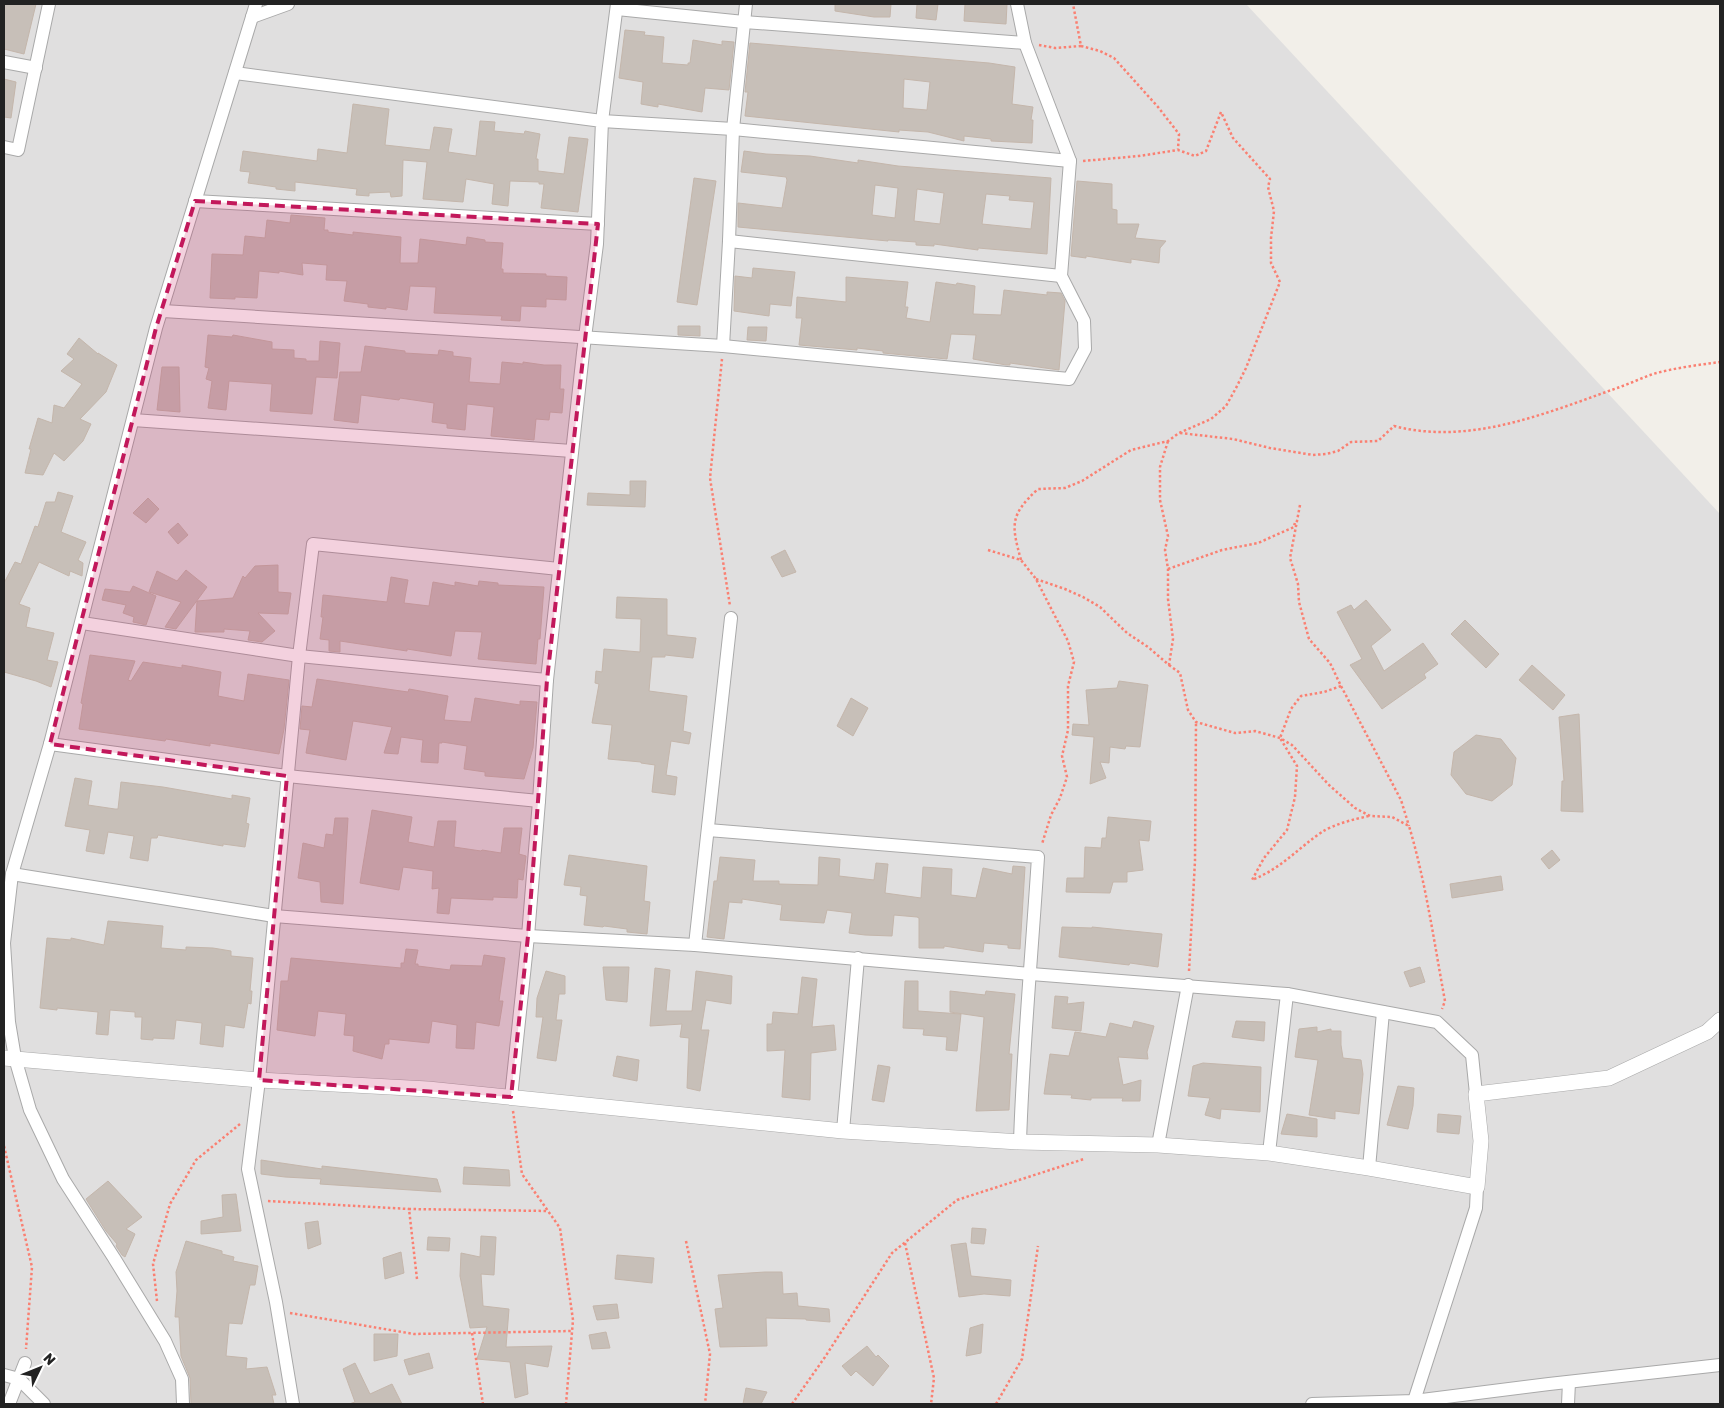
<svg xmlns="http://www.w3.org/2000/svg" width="1724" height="1408" viewBox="0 0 1724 1408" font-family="Rubik,sans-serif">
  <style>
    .residential { fill: #e0dfdf }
    .building { fill: #c7bfb8; stroke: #c4b6ab; fill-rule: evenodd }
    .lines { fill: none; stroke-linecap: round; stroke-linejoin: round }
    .minor-casing { stroke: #a9a9a9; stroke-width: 14 }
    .tertiary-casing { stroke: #a9a9a9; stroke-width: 16 }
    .path { stroke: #fa8072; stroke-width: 2.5; stroke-dasharray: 2.5 2.5; stroke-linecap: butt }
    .minor { stroke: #fff; stroke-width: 12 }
    .tertiary { stroke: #fff; stroke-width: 15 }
    .marked { fill: #c2185b; fill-opacity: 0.2; stroke: #c2185b; stroke-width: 4; stroke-dasharray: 10 6; stroke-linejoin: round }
  </style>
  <rect width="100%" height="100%" fill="#f2efe9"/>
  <!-- residential -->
  <polygon class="residential" points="4,4 1246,4 1720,514 1720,1404 4,1404"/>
  <!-- building -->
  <g class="building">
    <polygon points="4,4 36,4 24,54 4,49"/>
    <polygon points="835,4 891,4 890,17 874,17 835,11"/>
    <polygon points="917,4 938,4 936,20 916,18"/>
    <polygon points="965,4 1007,4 1006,24 964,21"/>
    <polygon points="625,30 645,32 644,35 664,37 662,63 688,65 688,63 690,63 693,40 722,45 722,41 734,42 729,90 705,88 702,112 658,104 658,107 641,104 643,82 619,78"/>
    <path d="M750,43L989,63L1015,67L1012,104L1033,107L1031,120H1033L1032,143L991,141V139L964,136V141L928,132L899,130V132L745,116L748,92H745ZM904,79L930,82L927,110L903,108Z"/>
    <polygon points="4,79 16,82 11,118 4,117"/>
    <polygon points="353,104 389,109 385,145 430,150 434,127 452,129 448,152 476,156 480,121 495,122 494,131 524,134 525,131 540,134 536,159 538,159 538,171 564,174 569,137 588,139 578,212 541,208 544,184 539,184 539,182 510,181 508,206 492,204 494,184 466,179 463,202 423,199 427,162 403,160 402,196 391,197 390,192 369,193 369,196 356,195 357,189 295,182 295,191 276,189 276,187 248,183 250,172 240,171 243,151 317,161 318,149 347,153"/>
    <path d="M744,151L766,154L810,156L858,163V160L898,166L1051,178L1047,254L978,248V250L934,244V246L916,245V242L888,240V241L738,227V203L782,208L787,180L786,177L741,172ZM875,185L898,188L895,218L872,215ZM917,189L944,193L940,224L914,221ZM986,194L1010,196L1009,200L1034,202L1031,229L982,224Z"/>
    <polygon points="694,178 716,181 697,305 677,302"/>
    <polygon points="1077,181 1112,184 1112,209 1117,210 1117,224 1139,224 1135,238 1166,241 1160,248 1159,263 1131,259 1131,263 1086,256 1086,258 1071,256"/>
    <polygon points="291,215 325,218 324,230 328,230 328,232 353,235 353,232 401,237 400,263 418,263 420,239 466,245 467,237 485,240 485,242 503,243 501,269 503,269 503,273 546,274 546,276 567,277 566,300 546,299 546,307 521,306 520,321 501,320 502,316 434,313 436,287 410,286 407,310 386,307 386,309 368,307 368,304 344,301 347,281 326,280 327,265 302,263 303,275 279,271 279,273 259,271 257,298 235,297 235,299 210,298 212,254 243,255 245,236 265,238 267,220 290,223"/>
    <polygon points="753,268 795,272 791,306 770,304 769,316 734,311 735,276 752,278"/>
    <polygon points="846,277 908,282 905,307 908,307 906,318 930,322 936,282 956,285 957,283 975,286 973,314 1001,315 1004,290 1047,295 1047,292 1061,293 1065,301 1059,370 1010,363 1010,365 1006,365 973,359 976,335 951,334 947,359 883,353 883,351 857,348 857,350 799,345 802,318 796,318 797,297 846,302"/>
    <polygon points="678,326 700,326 700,336 678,335"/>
    <polygon points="748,327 767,327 766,341 747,340"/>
    <polygon points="208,335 232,337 233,335 272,342 272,349 294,350 294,358 306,359 306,361 319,361 320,341 340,343 337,378 316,377 312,414 270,411 272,384 229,381 226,410 208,408 212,381 206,379 209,368 205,367"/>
    <polygon points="79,338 98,354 98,353 117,365 106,392 80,419 91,424 83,441 64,461 54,453 43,475 25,473 31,449 29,449 38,418 52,423 54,405 64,408 82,384 61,371 74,359 67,354"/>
    <polygon points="365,346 405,351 405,353 438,355 439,350 453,352 453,356 471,358 469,382 500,384 502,362 523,364 523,362 544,365 561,365 560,389 564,389 562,413 550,412 549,420 536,419 534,440 491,436 494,407 467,404 465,430 447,428 447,424 432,422 434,403 400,398 399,400 361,395 358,423 334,420 340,372 361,372"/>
    <polygon points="162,367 179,367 180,412 157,410"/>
    <polygon points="630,481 646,481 645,507 587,505 588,493 630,495"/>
    <polygon points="58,492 73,496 61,532 86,542 78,560 83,563 82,576 70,571 69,576 39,562 19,604 30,608 26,627 54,633 47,660 58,662 51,687 36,681 4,672 4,583 15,562 21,564 35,526 38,527 46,502 55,502"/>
    <polygon points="148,498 159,509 146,523 133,513"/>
    <polygon points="178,523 188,535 178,544 168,532"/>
    <polygon points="785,550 796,572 782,577 771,557"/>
    <polygon points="278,565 278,592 291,593 288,614 258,613 275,631 262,642 248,640 250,631 224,629 224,632 195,632 197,601 233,598 243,576 245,578 255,566"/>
    <polygon points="186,570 207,587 176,629 165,627 181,602 149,592 157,571 177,581"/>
    <polygon points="391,577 408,580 404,603 429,606 433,582 455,586 455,582 478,586 479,581 498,583 498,585 544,587 540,639 538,639 536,664 478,659 482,632 455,631 451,656 407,649 407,651 340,641 340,652 329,651 329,640 320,639 323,617 321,617 323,595 387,602"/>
    <polygon points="133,586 156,596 146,625 133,622 134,617 123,613 126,605 102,600 105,589 130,592"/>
    <polygon points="617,597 667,599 667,635 696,638 693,658 665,655 665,657 652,657 649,691 687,696 683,731 691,733 689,744 671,741 666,775 677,777 675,795 652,792 655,765 641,763 641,762 608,759 612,725 592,723 599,684 595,683 596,671 602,672 604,649 640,652 641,619 616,618"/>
    <polygon points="1366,600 1391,630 1371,646 1384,671 1423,643 1438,664 1424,674 1426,678 1382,709 1350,665 1362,659 1337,612 1351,605 1354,610"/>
    <polygon points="1465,620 1499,654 1486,668 1451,634"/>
    <polygon points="90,655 135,661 128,680 131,681 143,662 182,668 182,665 221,672 218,696 244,701 248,674 289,680 284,729 279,754 210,743 210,746 166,739 165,741 79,729 83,704 81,703"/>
    <polygon points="1532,665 1565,695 1553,710 1519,680"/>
    <polygon points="317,679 408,692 409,689 448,696 444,720 471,722 475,698 520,705 520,701 537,702 533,748 524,779 485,776 485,772 464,769 467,746 442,742 442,743 439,743 438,763 421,762 423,740 401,737 398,754 384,753 392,727 353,721 346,760 306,753 310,730 300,729 302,706 312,707"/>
    <polygon points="1119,681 1148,685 1140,747 1126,746 1125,749 1110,747 1109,763 1100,762 1106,778 1090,784 1094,737 1072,735 1073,724 1089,725 1086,690 1117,688"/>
    <polygon points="851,698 868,708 853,736 837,726"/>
    <polygon points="1579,714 1583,812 1561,811 1562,781 1564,781 1559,717"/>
    <polygon points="1476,735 1501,739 1516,758 1512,785 1492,801 1466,794 1451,775 1454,752"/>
    <polygon points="75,778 92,781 88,805 115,809 118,809 121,782 163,787 232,799 232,795 250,798 246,823 249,824 245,847 223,844 223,846 158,835 157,838 151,838 148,861 130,858 134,836 108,832 104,854 86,851 90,830 65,826"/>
    <polygon points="372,810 412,817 408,842 434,847 438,821 456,821 454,847 481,851 482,850 501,853 504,828 522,828 519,854 526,856 523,880 518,879 517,898 493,897 493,900 451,898 449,914 437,913 439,888 432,889 433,871 403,867 399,890 360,883"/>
    <polygon points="1108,817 1151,821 1149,841 1139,840 1143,870 1127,872 1127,882 1113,882 1110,893 1066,892 1067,878 1084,878 1085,847 1101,848 1102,838 1106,838"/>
    <polygon points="335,818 348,818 343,904 321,902 320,882 298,878 303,843 324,848 326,834 333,835"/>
    <polygon points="1552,850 1560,860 1549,869 1541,859"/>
    <polygon points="569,855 647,866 644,901 650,902 647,934 627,932 627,929 604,926 603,927 584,925 587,896 580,895 581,887 564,885"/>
    <polygon points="720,857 755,860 753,881 779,881 779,884 818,885 819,857 840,859 839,876 874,880 876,863 888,864 885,893 921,898 923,867 952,869 951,895 976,898 983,868 1012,874 1013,866 1025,867 1020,949 1008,948 1008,945 984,943 983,952 944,946 944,948 919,948 919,918 917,917 894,915 892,936 865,935 849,933 852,913 827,910 824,923 780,920 782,905 742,899 742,903 729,902 724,939 707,937 714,881 717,881"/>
    <polygon points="1501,876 1503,890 1452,898 1450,884"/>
    <polygon points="108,921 163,926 161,948 186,950 186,947 213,948 231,951 231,956 253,958 250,991 252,991 251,1004 248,1003 244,1028 225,1025 223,1047 200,1044 202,1023 176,1020 174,1039 153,1038 153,1040 141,1039 142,1017 135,1017 135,1012 110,1010 108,1035 96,1034 98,1012 57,1008 57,1010 40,1008 47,938 71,940 71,938 104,945"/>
    <polygon points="1062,927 1092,928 1092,927 1162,934 1158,967 1130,963 1129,965 1059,957"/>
    <polygon points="406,949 418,950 415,964 418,964 418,966 450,970 451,965 482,966 484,955 505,958 499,1001 503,1001 499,1026 476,1022 474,1049 456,1048 457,1025 432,1021 429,1043 389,1039 389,1044 385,1044 382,1059 353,1051 354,1036 344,1035 346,1014 318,1011 315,1036 277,1030 281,981 288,981 291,958 401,968 401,963 404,963"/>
    <polygon points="603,967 629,967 627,1002 606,1000"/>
    <polygon points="1420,967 1425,982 1410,987 1404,972"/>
    <polygon points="655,968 670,970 666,1011 692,1011 696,971 732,976 731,1004 706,1000 701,1030 709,1030 700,1091 687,1088 689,1038 680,1037 682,1024 650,1026"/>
    <polygon points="546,971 565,976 565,994 559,994 556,1020 562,1020 556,1061 537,1058 543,1017 536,1017 537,998"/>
    <polygon points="802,977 817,979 812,1027 834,1025 836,1050 811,1053 810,1100 782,1097 785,1050 767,1051 767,1024 772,1024 773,1012 798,1014"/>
    <polygon points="905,981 918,981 918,1011 961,1014 957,1051 946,1050 947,1037 923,1035 924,1029 903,1028"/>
    <polygon points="950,991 985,995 986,991 1015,994 1009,1054 1012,1054 1009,1110 976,1111 984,1017 950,1012"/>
    <polygon points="1055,996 1068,997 1067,1004 1084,1002 1081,1031 1052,1028"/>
    <polygon points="1134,1021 1154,1026 1147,1052 1148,1059 1118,1057 1123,1085 1141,1080 1140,1101 1122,1101 1123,1098 1091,1098 1091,1100 1071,1098 1072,1095 1044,1094 1050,1054 1069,1056 1075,1032 1106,1037 1110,1023 1132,1028"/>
    <polygon points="1236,1021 1265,1022 1264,1041 1232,1037"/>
    <polygon points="1317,1027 1317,1032 1331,1029 1331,1031 1341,1031 1341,1045 1343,1058 1361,1060 1363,1074 1359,1114 1335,1111 1335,1119 1309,1115 1318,1060 1295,1057 1299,1029"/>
    <polygon points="617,1056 639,1060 637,1081 613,1076"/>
    <polygon points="1203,1063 1261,1067 1260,1112 1221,1109 1220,1119 1205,1115 1210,1098 1188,1096 1193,1066"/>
    <polygon points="878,1065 890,1067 884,1102 872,1100"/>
    <polygon points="1398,1086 1414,1088 1413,1106 1408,1129 1387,1125"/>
    <polygon points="1287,1114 1317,1119 1317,1137 1281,1134"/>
    <polygon points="1438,1114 1461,1116 1459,1134 1437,1132"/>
    <polygon points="261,1160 322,1169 322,1166 437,1179 441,1192 320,1184 321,1179 285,1177 261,1174"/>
    <polygon points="464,1167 509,1170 510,1186 463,1184"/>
    <polygon points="108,1181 142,1217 126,1229 135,1234 125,1257 122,1255 116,1246 117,1244 106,1231 86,1199"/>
    <polygon points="236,1194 241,1231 201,1234 201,1221 223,1217 222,1195"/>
    <polygon points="318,1221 321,1244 308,1249 305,1223"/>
    <polygon points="972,1228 986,1229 984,1244 971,1243"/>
    <polygon points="481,1236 496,1237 494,1275 481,1274 483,1306 509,1309 506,1347 552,1346 548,1367 525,1363 528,1394 515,1398 510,1362 477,1359 487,1327 470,1328 460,1276 461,1253 480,1257"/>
    <polygon points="428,1237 450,1238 449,1251 427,1250"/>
    <polygon points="186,1241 222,1251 222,1254 234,1257 233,1261 258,1266 255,1285 250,1285 242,1324 229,1323 226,1356 247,1358 246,1369 267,1367 276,1395 272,1395 274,1404 191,1404 190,1378 181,1356 179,1317 175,1317 177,1291 176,1272"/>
    <polygon points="966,1243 971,1276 1011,1280 1010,1296 984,1294 959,1297 951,1245"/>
    <polygon points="401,1252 404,1273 385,1279 383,1258"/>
    <polygon points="617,1255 654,1258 652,1283 615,1279"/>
    <polygon points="765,1272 782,1272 783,1294 797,1293 798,1306 829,1309 830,1322 806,1320 806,1319 766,1318 767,1346 720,1347 715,1309 723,1308 718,1275"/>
    <polygon points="617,1304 619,1318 597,1320 593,1306"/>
    <polygon points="983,1324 981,1353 966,1356 970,1328"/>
    <polygon points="606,1332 610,1348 592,1349 589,1335"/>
    <polygon points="374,1334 398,1334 397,1356 374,1361"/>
    <polygon points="867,1346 876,1357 878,1355 889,1366 873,1386 856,1371 851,1376 842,1366"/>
    <polygon points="429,1353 433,1368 409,1375 404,1360"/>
    <polygon points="355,1363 370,1394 392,1384 402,1404 349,1404 355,1402 343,1369"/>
    <polygon points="746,1388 767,1392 761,1404 743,1404"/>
  </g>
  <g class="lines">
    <defs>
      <g id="minor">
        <polyline points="617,4 602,121 733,129 1070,161"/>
        <polyline points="617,9 744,22 1025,43"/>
        <polyline points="252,17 288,4"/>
        <polyline points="4,62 36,68"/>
        <polyline points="235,73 602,121 597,244 583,353 547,680 539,801 528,936 511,1097"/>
        <polyline points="4,147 18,150 49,4"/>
        <polyline points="195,201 598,224"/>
        <polyline points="729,241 1061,276"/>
        <polyline points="163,311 723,346 1069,379 1085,349 1084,321 1061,276 1070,161 1025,43 1017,4"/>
        <polyline points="723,346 729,241 733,129 746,4"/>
        <polyline points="133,420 572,451"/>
        <polyline points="82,623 299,656 547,680"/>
        <polyline points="50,744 287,776 539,801"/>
        <path d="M708,830L1038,857C1032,952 1023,1047 1020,1142"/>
        <polyline points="12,874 50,744 156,328 256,4"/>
        <polyline points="695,945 731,618"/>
        <polyline points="843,1131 858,958"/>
        <polyline points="1158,1145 1188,985"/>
        <polyline points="1269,1153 1287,994"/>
        <polyline points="1369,1168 1383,1012"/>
        <polyline points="4,1375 19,1379 44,1404"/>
        <polyline points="9,1404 25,1363"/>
        <polyline points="183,1404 182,1379 165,1341 114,1258 63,1179 30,1110 15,1058 9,1022 4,943 12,874 274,916 528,936 695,945 1031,974 1287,994 1437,1022 1472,1055 1476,1094"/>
        <polyline points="293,1404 276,1302 248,1169 259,1080 299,656 313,544 559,569"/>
        <polyline points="1312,1404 1414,1401 1549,1384 1720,1365"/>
        <polyline points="1413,1404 1476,1208 1477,1187"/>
        <polyline points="1568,1404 1569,1382"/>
      </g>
      <polyline id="tertiary" points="4,1058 259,1080 428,1089 843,1131 1020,1142 1158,1145 1269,1153 1369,1168 1477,1187 1481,1141 1476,1094 1609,1078 1707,1032 1720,1020"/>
    </defs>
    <!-- minor casing -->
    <use href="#minor" class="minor-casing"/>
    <!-- tertiary casing -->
    <use href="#tertiary" class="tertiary-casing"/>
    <!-- path -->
    <g class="path">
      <polyline points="1039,45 1055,48 1081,46 1073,4"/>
      <polyline points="1081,46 1100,51 1114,58 1158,107 1179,134 1178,149"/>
      <polyline points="722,359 710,478 730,606"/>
      <path d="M1180,433L1233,439L1270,448L1313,455L1326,454L1338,451L1351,442L1378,441L1394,426C1471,446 1549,412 1620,387C1631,383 1642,378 1653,374C1674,368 1698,365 1720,362"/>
      <polyline points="1300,505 1290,558 1298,584 1299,602 1309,639 1330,663 1341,686 1401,800 1409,826"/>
      <polyline points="988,550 1021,560 1036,579 1057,620 1068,641 1074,662 1068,686 1068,730 1062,756 1067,777 1060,798 1051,815 1042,844"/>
      <path d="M1021,560C1011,524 1010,515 1038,489L1065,488L1082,481L1131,450L1168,441L1179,433L1211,419L1226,406L1236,388L1246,368L1280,282L1271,263V238L1274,211L1268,187L1270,179L1233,138L1221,112L1206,151L1195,156L1178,150L1139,156L1083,161"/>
      <polyline points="1168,569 1222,550 1258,543 1294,527 1295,522"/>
      <polyline points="1036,579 1065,589 1083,597 1100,607 1127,633 1148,647 1169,665 1173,639 1168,599 1168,569 1165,550 1168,536 1160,500 1160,467 1168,441"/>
      <path d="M1169,665L1180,673L1188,710L1196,722L1235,733L1255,731L1280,738L1292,745L1329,785L1355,808L1370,816L1392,817L1409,826C1426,883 1434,942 1445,1001L1442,1009"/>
      <path d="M1341,686L1324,692L1301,696L1291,709L1280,738L1297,766L1295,797L1287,830L1264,858L1252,880C1282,868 1297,849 1322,832C1334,824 1355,819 1369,816"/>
      <polyline points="1189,971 1195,861 1196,722"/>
      <polyline points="513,1111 522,1174 560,1228 573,1320 566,1404"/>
      <polyline points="4,1146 32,1267 26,1349"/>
      <polyline points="268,1201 409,1209"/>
      <polyline points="686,1241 710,1354 705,1404"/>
      <polyline points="905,1243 934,1378 931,1404"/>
      <polyline points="417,1279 409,1209 548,1211"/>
      <polyline points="157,1301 153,1264 170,1204 196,1160 240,1124"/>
      <polyline points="290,1313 414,1334 572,1331"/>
      <polyline points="472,1333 483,1404"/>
      <polyline points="792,1404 825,1357 892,1253 957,1200 1084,1159"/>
      <polyline points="996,1404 1022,1359 1038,1246"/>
    </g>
    <!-- minor -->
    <use href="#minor" class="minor"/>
    <!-- tertiary -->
    <use href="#tertiary" class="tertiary"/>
  </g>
  <!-- marked area -->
  <path class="marked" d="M195,201L598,224L547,680L528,936L511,1097L259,1080L287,776L50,744L156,328Z"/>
  <!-- border -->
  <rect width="1724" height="1408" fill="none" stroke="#222222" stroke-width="10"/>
  <!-- north arrow -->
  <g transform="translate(40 1368) rotate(47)" stroke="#ffffff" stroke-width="4" paint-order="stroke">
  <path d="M0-4L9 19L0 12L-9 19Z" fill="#222222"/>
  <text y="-8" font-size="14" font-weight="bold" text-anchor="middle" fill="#222222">N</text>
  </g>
</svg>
